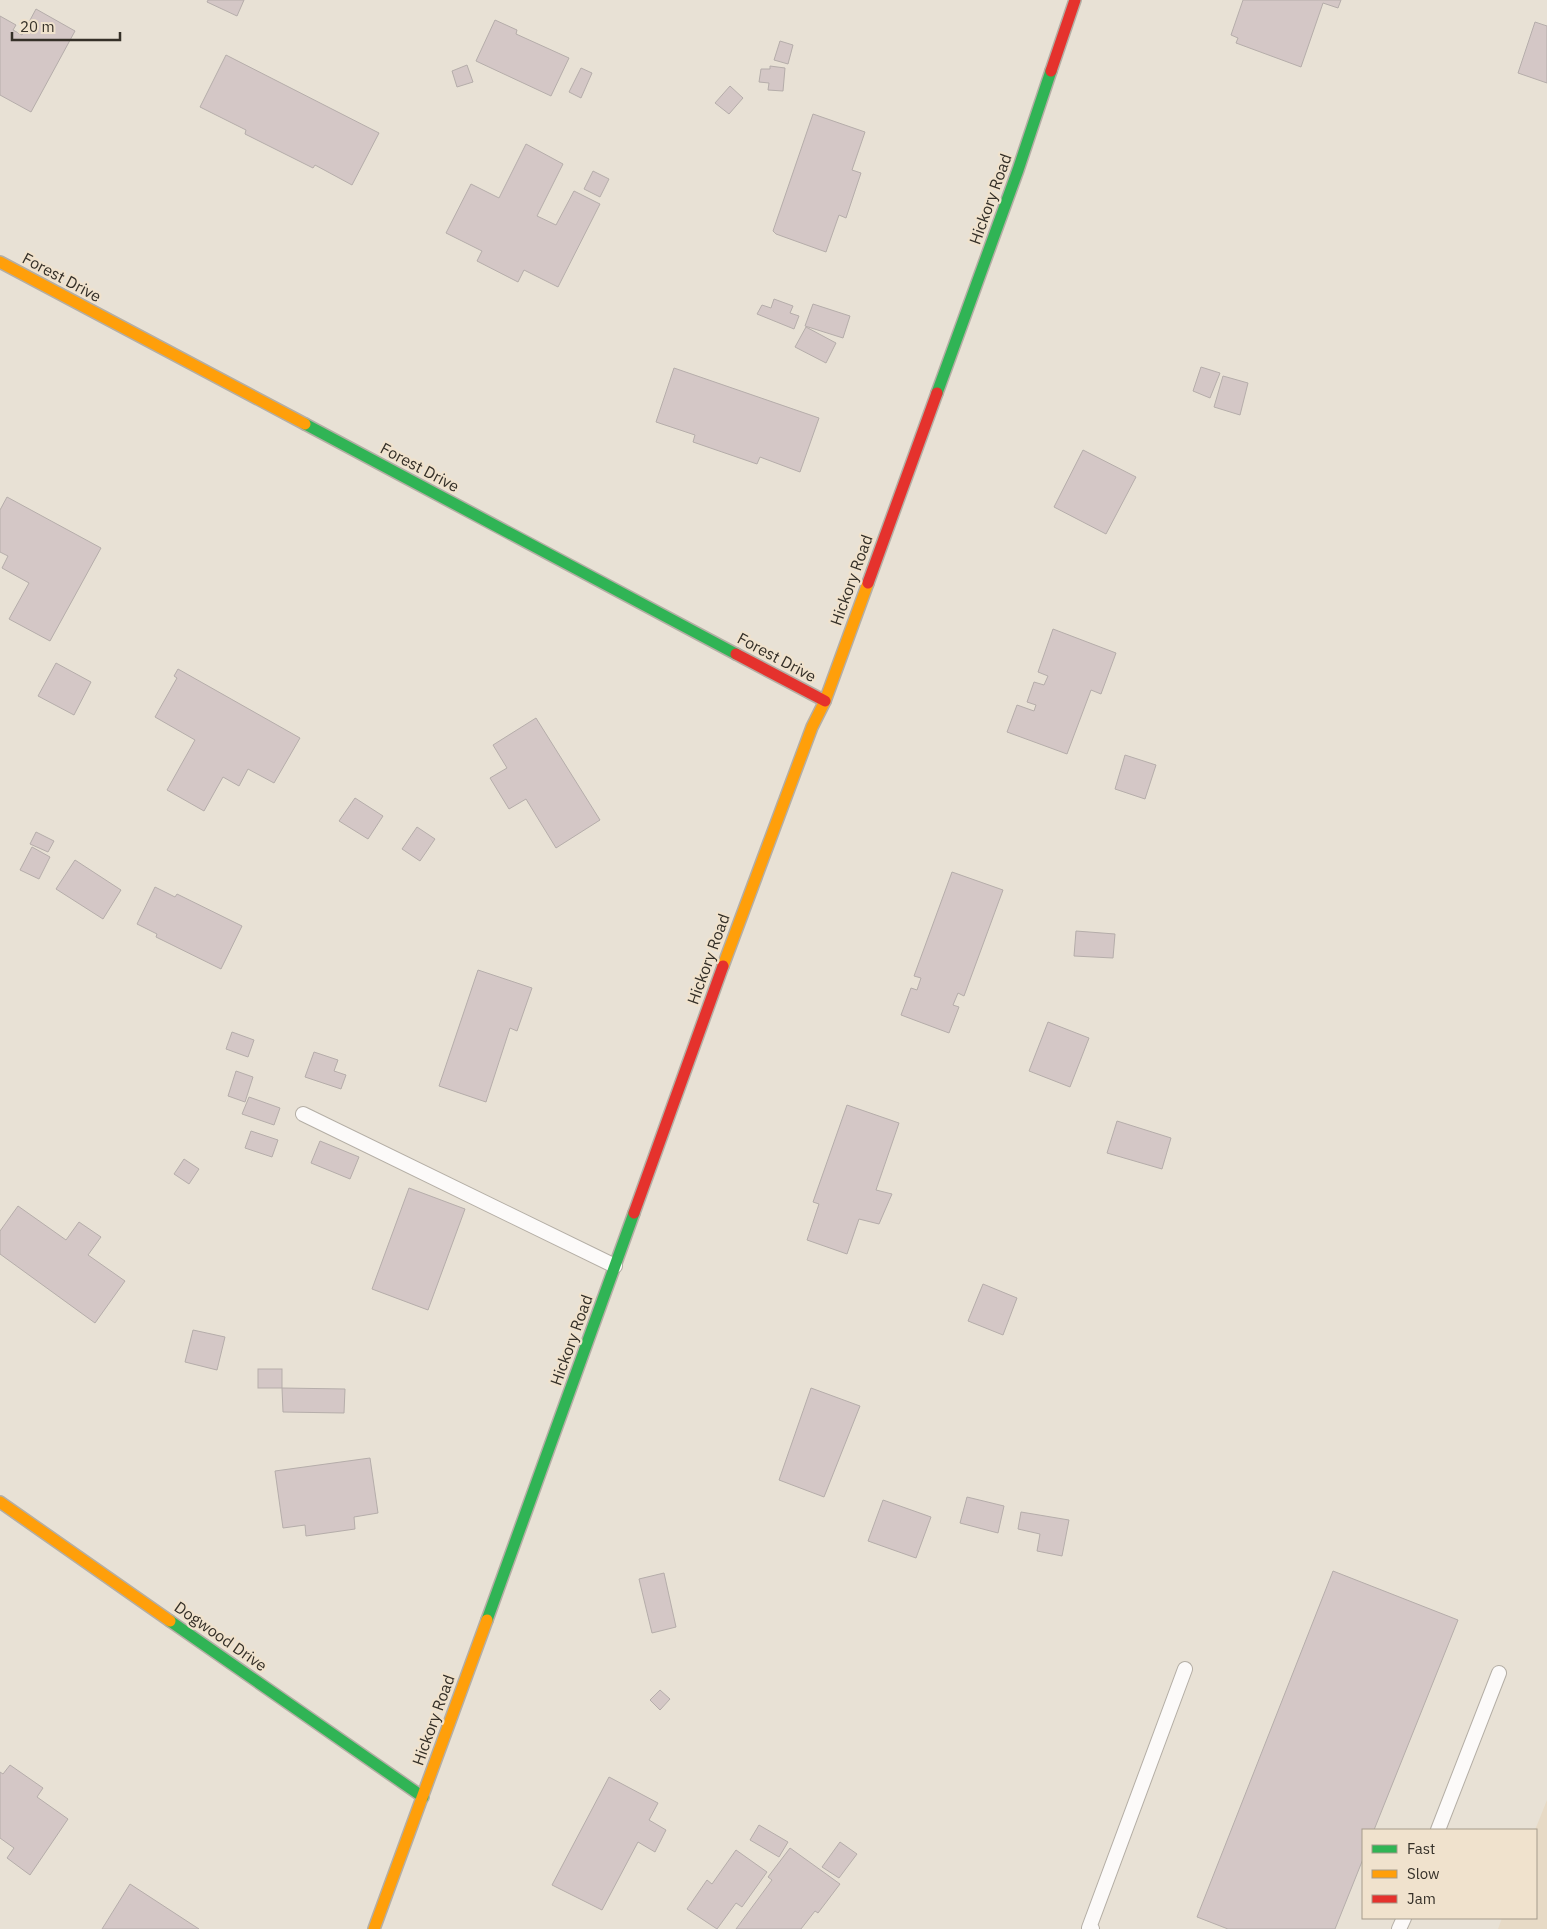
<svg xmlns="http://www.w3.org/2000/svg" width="1547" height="1929" viewBox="0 0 1547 1929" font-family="'IBM Plex Sans',sans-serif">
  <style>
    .built { fill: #e7dac6 }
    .building { fill: #d4c7c6; stroke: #b5adaa }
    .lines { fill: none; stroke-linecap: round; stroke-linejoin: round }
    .lane-casing { stroke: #b4aea5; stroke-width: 16 }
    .fast-casing { stroke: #b4aea5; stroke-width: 14 }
    .slow-casing { stroke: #b4aea5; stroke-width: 14 }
    .jam-casing { stroke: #b4aea5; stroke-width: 14 }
    .lane { stroke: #fcfaf9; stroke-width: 14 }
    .fast { stroke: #30b455; stroke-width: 11 }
    .slow { stroke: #ff9f0a; stroke-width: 11 }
    .jam { stroke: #e5322d; stroke-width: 11 }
    .labels { text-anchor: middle; stroke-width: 4.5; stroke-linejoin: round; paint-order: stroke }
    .street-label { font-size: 16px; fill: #353028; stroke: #f0e2cd }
  </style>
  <rect width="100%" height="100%" fill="#e8e1d5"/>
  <!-- built -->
  <polygon class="built" points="1547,1800 1547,1929 1498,1929 1502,1918 1536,1918 1535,1830"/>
  <!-- building -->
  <g class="building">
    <polygon points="208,0 244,0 237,16 207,2"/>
    <polygon points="1243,0 1341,0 1338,8 1323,3 1301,67 1236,43 1238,38 1231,35"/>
    <polygon points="36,9 75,31 31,112 0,95 0,16 16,25 13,30 22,35"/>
    <polygon points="495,20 517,30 516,34 569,58 551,96 476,61"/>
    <polygon points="1535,22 1547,26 1547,83 1518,73"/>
    <polygon points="780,41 793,45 788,64 774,60"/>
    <polygon points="226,55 379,133 352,185 315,165 313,168 245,134 246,130 200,107"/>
    <polygon points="467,65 473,82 457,87 452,71"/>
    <polygon points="770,66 785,68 783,91 768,90 769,83 759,82 761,69 770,69"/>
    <polygon points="581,68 592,73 581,98 569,92"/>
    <polygon points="730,86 743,98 729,114 715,103"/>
    <polygon points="813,114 865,132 852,170 861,173 846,218 839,215 826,252 776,234 773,231"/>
    <polygon points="526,144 563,164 537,216 556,225 574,191 600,204 558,287 524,270 518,282 477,261 482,251 446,233 471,184 499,198"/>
    <polygon points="593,171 609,179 600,197 584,189"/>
    <polygon points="774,299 793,306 790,313 799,316 794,329 757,314 762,305 771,308"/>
    <polygon points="813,304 850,316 843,338 805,326"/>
    <polygon points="806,327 836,343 826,363 795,347"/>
    <polygon points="1201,367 1220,373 1210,398 1193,391"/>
    <polygon points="674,368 819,418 800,472 760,457 757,464 693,442 695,435 656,422"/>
    <polygon points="1223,376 1248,383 1240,415 1214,407"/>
    <polygon points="1083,450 1136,477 1106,534 1054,507"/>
    <polygon points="7,497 101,548 50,641 9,619 29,583 2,568 8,556 0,552 0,510"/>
    <polygon points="1053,629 1116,653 1101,694 1091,690 1067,754 1007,732 1017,705 1034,711 1036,705 1027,702 1034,682 1044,685 1048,676 1038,672"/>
    <polygon points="56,663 91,682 74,715 38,696"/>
    <polygon points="178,669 300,738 274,783 248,769 239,786 223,777 204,811 167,790 195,740 155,717 177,678 174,676"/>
    <polygon points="536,718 600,820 556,848 526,799 509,809 490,778 507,768 493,745"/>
    <polygon points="1125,755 1156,765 1145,799 1115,789"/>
    <polygon points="355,798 383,816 368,839 339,821"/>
    <polygon points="417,827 435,839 420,861 402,849"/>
    <polygon points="36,832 54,841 48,852 30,844"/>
    <polygon points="32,847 50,857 39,879 20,870"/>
    <polygon points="75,860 121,890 103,919 56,889"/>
    <polygon points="952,872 1003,890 964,996 958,993 953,1005 959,1007 949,1033 901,1015 911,988 917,990 921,978 914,976"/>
    <polygon points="155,887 175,897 177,894 242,926 221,969 156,937 157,934 137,924"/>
    <polygon points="1076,931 1115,934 1113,958 1074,956"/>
    <polygon points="478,970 532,988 517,1031 510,1028 486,1102 439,1086"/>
    <polygon points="1048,1022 1089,1038 1070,1087 1029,1071"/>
    <polygon points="232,1032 254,1040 248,1057 226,1049"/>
    <polygon points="314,1052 338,1060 334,1071 346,1075 341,1089 305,1077"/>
    <polygon points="236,1071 253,1077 245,1102 228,1096"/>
    <polygon points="249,1097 280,1108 274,1125 242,1114"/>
    <polygon points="847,1105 899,1123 876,1190 892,1194 879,1224 859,1219 847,1254 807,1240 819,1204 813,1202"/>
    <polygon points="1117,1121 1171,1138 1162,1169 1107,1153"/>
    <polygon points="251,1131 278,1140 272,1157 245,1148"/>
    <polygon points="320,1141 359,1157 350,1179 311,1163"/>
    <polygon points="184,1159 199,1169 189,1184 174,1174"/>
    <polygon points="409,1188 465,1209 428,1310 372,1289"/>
    <polygon points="18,1206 66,1240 79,1222 101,1237 88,1255 125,1281 95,1323 0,1254 0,1231"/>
    <polygon points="983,1284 1017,1298 1003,1335 968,1321"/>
    <polygon points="193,1330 225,1337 217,1370 185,1362"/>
    <rect x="258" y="1369" width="24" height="19"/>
    <polygon points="282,1388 345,1389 344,1413 283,1412"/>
    <polygon points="811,1388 860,1406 824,1497 779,1480"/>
    <polygon points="370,1458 378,1513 354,1517 355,1529 306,1536 305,1525 283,1528 275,1471"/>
    <polygon points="967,1497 1004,1506 998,1533 960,1523"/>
    <polygon points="883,1500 931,1517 916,1558 868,1541"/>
    <polygon points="1021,1512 1069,1520 1062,1556 1037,1551 1040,1534 1018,1529"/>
    <polygon points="1333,1571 1458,1620 1374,1830 1363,1830 1363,1859 1335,1929 1228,1929 1197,1917"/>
    <polygon points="664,1573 676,1627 652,1633 639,1579"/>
    <polygon points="660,1690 670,1699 660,1710 650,1700"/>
    <polygon points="10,1765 43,1788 37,1797 68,1819 30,1875 7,1858 14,1848 0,1838 0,1772 3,1774"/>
    <polygon points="609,1777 658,1803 649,1820 666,1830 655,1852 638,1842 602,1910 552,1885"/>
    <polygon points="759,1825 788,1842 779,1857 750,1840"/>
    <polygon points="840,1842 857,1854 839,1878 822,1867"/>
    <polygon points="790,1848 840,1884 818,1913 815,1911 801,1929 736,1929 772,1880 768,1877"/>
    <polygon points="736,1850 767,1872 742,1907 736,1903 717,1929 687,1909 707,1880 712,1884"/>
    <polygon points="130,1884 199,1929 102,1929"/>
  </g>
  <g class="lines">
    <defs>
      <g id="lane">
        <polyline points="303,1114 615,1266"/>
        <polyline points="1438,1830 1499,1673"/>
        <polyline points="1092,1929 1089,1928 1185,1669"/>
        <polyline points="1399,1929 1404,1918"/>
      </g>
      <g id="fast">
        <polyline points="937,393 1018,170 1051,71"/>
        <polyline points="305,424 736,654"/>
        <polyline points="487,1620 634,1213"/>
        <polyline points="170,1621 423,1797"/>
      </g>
      <g id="slow">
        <polyline points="0,262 305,424"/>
        <polyline points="723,966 812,727 825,701 868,583"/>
        <polyline points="0,1502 170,1621"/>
        <polyline points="374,1929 487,1620"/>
      </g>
      <g id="jam">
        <polyline points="1051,71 1075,0"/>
        <polyline points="868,583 937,393"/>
        <polyline points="736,654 825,701"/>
        <polyline points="634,1213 723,966"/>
      </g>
    </defs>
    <!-- lane casing -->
    <use href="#lane" class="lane-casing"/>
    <!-- fast casing -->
    <use href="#fast" class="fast-casing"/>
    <!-- slow casing -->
    <use href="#slow" class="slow-casing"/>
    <!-- jam casing -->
    <use href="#jam" class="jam-casing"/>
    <!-- lane -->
    <use href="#lane" class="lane"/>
    <!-- fast -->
    <use href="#fast" class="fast"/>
    <!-- slow -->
    <use href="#slow" class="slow"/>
    <!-- jam -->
    <use href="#jam" class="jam"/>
  </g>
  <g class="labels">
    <!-- street labels -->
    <g class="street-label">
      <text transform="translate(990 199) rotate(-70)" y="6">Hickory Road</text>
      <text transform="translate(62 277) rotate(28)" y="6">Forest Drive</text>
      <text transform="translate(420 467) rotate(28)" y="6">Forest Drive</text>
      <text transform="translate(851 580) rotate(-70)" y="6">Hickory Road</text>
      <text transform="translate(777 657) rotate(28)" y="6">Forest Drive</text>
      <text transform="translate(708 959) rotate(-70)" y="6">Hickory Road</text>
      <text transform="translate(571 1340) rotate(-70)" y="6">Hickory Road</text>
      <text transform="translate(221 1636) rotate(35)" y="6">Dogwood Drive</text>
      <text transform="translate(433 1720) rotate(-70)" y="6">Hickory Road</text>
    </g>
  </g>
  <!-- legend -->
  <rect x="1362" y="1829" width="175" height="90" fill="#f0e2cd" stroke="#a59b8b"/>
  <rect x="1372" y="1845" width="25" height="8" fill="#30b455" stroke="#a59b8b"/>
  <text x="1407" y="1854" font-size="15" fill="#353028">Fast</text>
  <rect x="1372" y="1870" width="25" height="8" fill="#ff9f0a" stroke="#a59b8b"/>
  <text x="1407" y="1879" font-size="15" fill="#353028">Slow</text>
  <rect x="1372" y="1895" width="25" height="8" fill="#e5322d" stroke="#a59b8b"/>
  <text x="1407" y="1904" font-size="15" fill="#353028">Jam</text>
  <!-- scale -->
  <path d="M12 32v8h108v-8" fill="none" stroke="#353028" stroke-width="2.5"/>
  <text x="20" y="32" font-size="15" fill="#353028" stroke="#f0e2cd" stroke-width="4" paint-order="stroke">20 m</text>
</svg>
